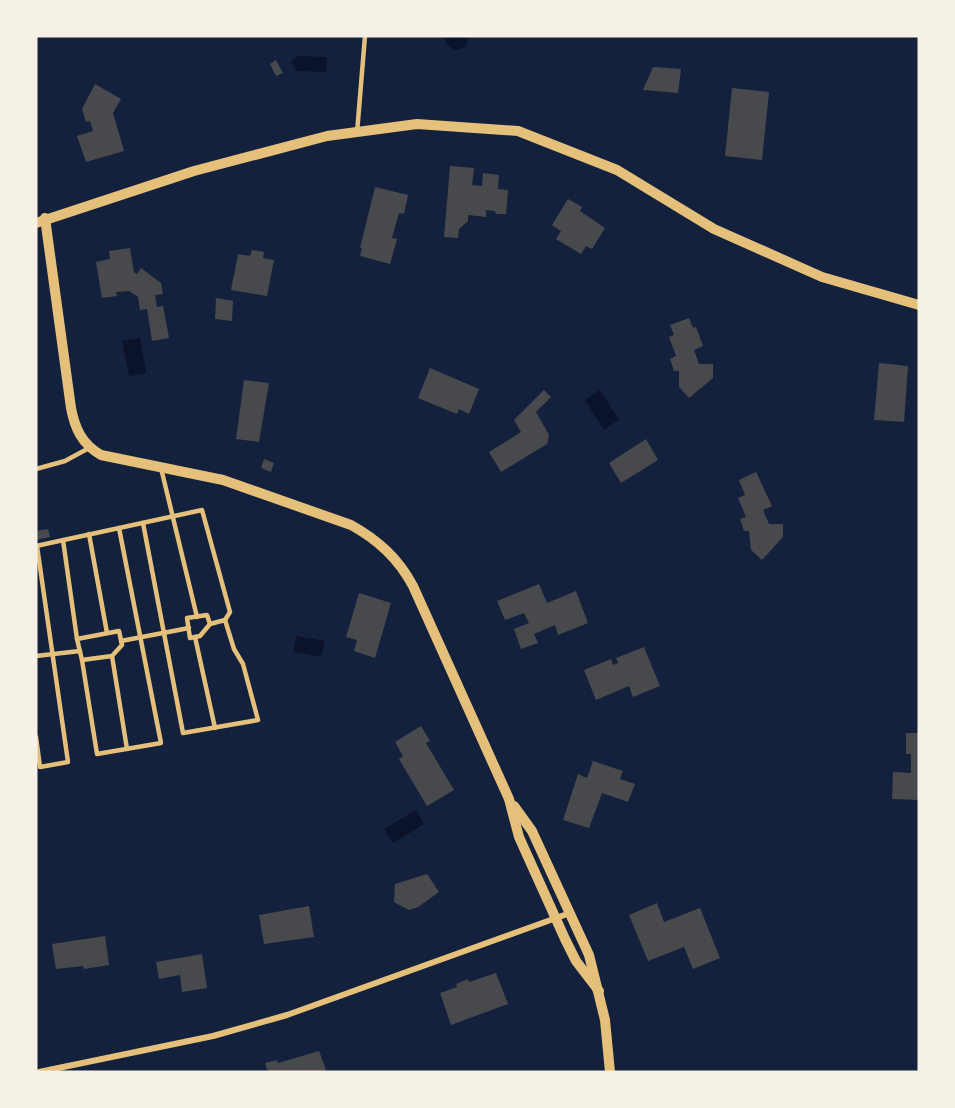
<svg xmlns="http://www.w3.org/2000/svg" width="955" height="1108" viewBox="0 0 955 1108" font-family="Lora,serif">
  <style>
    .water { fill: #0b132b }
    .building { fill: #48494c }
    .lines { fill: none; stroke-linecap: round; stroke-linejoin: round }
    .service { stroke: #e5c07b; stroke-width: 4.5 }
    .minor { stroke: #e5c07b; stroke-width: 6 }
    .tertiary { stroke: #e5c07b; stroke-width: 10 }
  </style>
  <rect width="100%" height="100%" fill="#14213d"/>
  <!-- water -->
  <g class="water">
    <polygon points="444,36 469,36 466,47 455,50 447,45"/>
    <polygon points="297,56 327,57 326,72 296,71 291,62"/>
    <polygon points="140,338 146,373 129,376 122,341"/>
    <polygon points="600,390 619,420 604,430 585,400"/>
    <polygon points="296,636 325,641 321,657 293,652"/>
    <polygon points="416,810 424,824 393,843 384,829"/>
  </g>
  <!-- building -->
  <g class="building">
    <polygon points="276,60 283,73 276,76 270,64"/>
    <polygon points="653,67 681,69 678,93 643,90"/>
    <polygon points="95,84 121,99 113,113 124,151 86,162 77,136 93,131 90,121 86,122 82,109"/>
    <polygon points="732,88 769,92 762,160 725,156"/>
    <polygon points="450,166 474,168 472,185 482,186 483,173 499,175 498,189 508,190 506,214 496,214 495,211 486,210 486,217 468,215 468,221 459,229 458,238 444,237"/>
    <polygon points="375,187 408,195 404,214 399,213 392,238 397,239 390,264 360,256 362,248 360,248"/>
    <polygon points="568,199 582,207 580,211 605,228 592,249 586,246 581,254 556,239 561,231 552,225"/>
    <polygon points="130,248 134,272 137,274 141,268 161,283 163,294 155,295 157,307 163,306 169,338 152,341 147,309 140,310 138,297 129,291 116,292 117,296 102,298 96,262 110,259 109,251"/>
    <polygon points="252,250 264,252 263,258 274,260 267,296 231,290 238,254 250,256"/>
    <polygon points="216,298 233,301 232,321 215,319"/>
    <polygon points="689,318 693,328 696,327 703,346 694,350 699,364 713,364 713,378 689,398 679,387 679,371 674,371 670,359 676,356 669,337 674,335 670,325"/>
    <polygon points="879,363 908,366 904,422 874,420"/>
    <polygon points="430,368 479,389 469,414 459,409 457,414 418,398"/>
    <polygon points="244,380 269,383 259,442 236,439"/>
    <polygon points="544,390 551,397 536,412 549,435 547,444 501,472 489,452 521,432 514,420"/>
    <polygon points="646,439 658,460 621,483 609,463"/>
    <polygon points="264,459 274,463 271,472 261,468"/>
    <polygon points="756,472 772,506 763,510 769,524 783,524 783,537 762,560 751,550 749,531 744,531 740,519 746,517 738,498 745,495 739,480"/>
    <polygon points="48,529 50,537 36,540 36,531"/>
    <polygon points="539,584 547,603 576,591 588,623 558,635 555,625 534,634 538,643 521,649 514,629 529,623 524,613 505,620 497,601"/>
    <polygon points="359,593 391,603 375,658 354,651 357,640 346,637"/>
    <polygon points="644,647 660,686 633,697 629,686 596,700 584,670 611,659 613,665 618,663 616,658"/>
    <polygon points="421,726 430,741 426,743 454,790 427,806 399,759 403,756 395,742"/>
    <polygon points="906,733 919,733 919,800 892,799 893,772 911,773 911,754 906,754"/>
    <polygon points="593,761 623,771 620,779 635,784 628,802 602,793 589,828 563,820 578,774 587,778"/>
    <polygon points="427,874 439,892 418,907 409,910 394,902 395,884"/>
    <polygon points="657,903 664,922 700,908 720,958 693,969 684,947 648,961 629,915"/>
    <polygon points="309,906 314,937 264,944 259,915"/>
    <polygon points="105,936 109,965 84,969 83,966 56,969 52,944"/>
    <polygon points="202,954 207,988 182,992 180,975 159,979 156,962"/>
    <polygon points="496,973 508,1004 451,1025 440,993 457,987 456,984 468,979 469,982"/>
    <polygon points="319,1051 326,1070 319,1072 268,1072 265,1063 277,1060 278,1063"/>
  </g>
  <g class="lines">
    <!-- service -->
    <g class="service">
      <polyline points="357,133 365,36"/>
      <polyline points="161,468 197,617"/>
      <polyline points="36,469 65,461 89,448"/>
      <polyline points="143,523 183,733 258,720 243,664 234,649 225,620 210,624"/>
      <polyline points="89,534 107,633"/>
      <polyline points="63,540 77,639"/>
      <polyline points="36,546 202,510 230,612 225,620"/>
      <polygon points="207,615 210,624 200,636 190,638 187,618"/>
      <polygon points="119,631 122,645 112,656 82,660 77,639"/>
      <polyline points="195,637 215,728"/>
      <polyline points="121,641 189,628"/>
      <polyline points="36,656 80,651"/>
      <polyline points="112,656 127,749"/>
      <polyline points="82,660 97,754 161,743 119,528"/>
      <polyline points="36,737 40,767 68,762 37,546"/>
    </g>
    <!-- minor -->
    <polyline class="minor" points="39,1072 213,1036 287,1015 570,913"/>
    <!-- tertiary -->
    <g class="tertiary">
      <path d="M45,218L71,408C75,429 82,444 101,455L223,480L351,525C378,540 398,558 413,586L509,799L519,837L565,939L576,961L599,991"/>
      <polyline points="36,223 194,171 327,136 417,124 518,131 617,170 714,229 822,277 919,305"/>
      <polyline points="514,806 532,831 589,955 605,1020 610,1072"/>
    </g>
  </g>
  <!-- border -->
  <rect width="955" height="1108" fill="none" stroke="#f6f1e7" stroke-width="75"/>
</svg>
